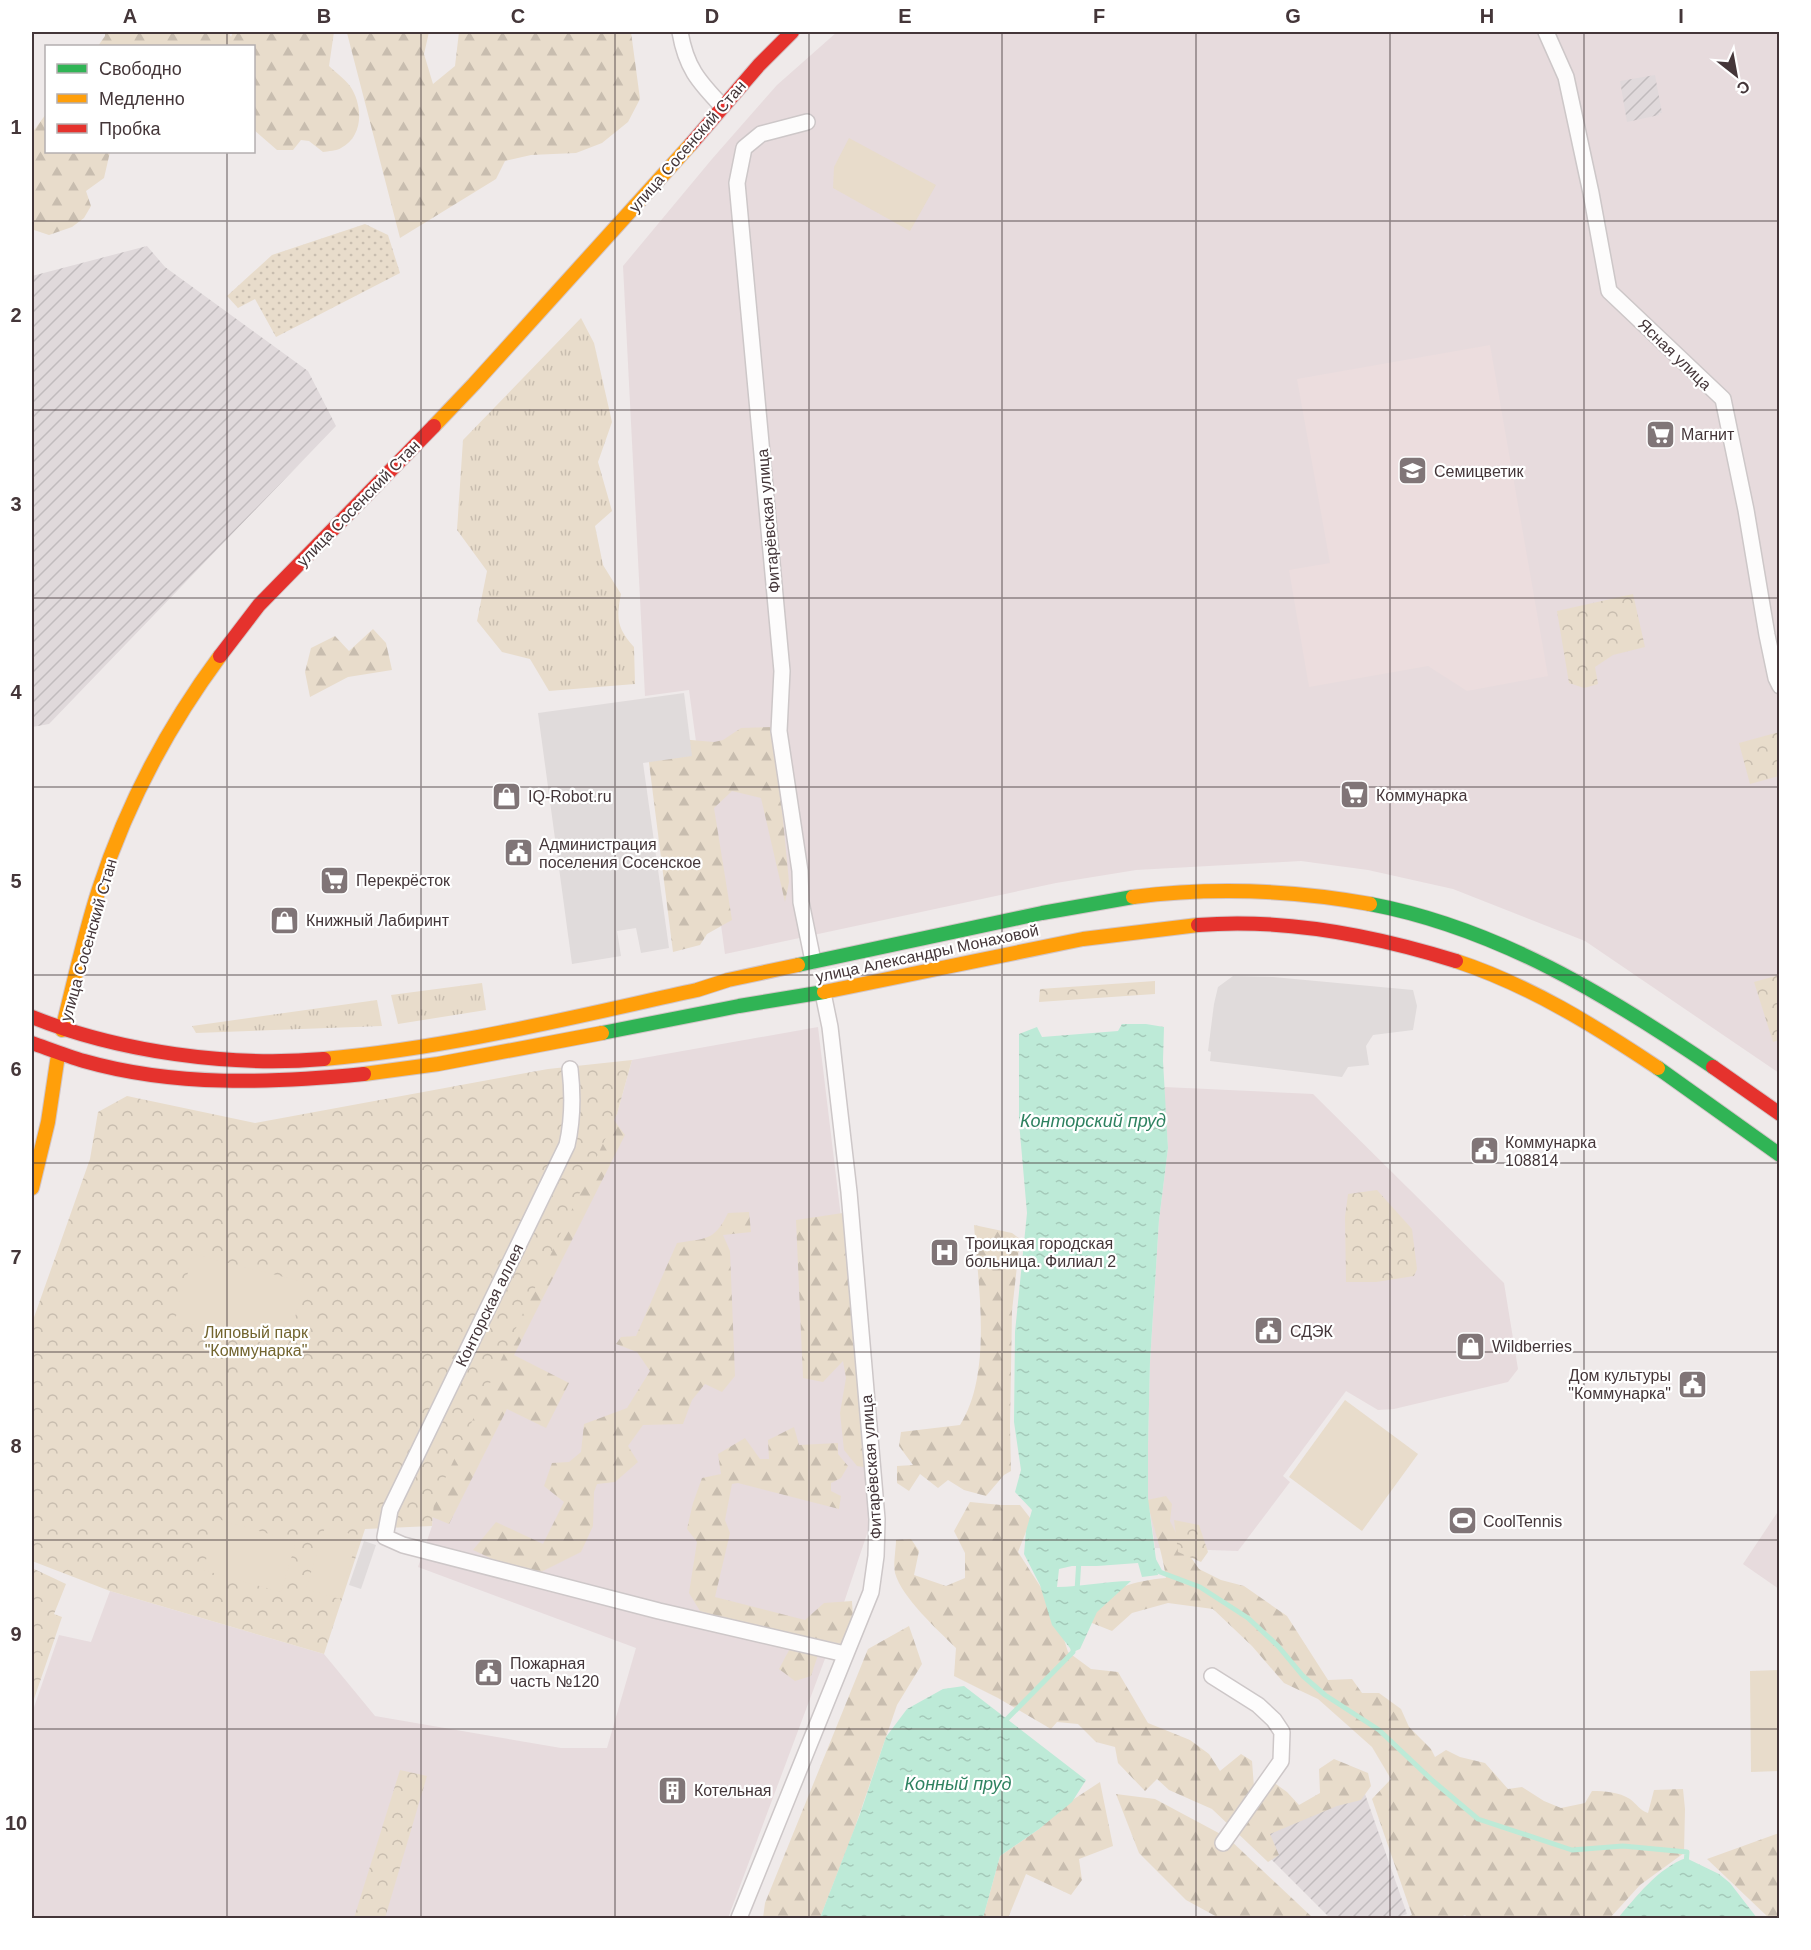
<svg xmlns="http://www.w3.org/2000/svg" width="1811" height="1950" viewBox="0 0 1811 1950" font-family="Arial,sans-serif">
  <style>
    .residential { fill: #e7dbdd }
    .industrial { fill: url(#industrial-furrows) }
    .education { fill: #ecddde }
    .grass { fill: url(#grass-tufts) }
    .forest { fill: url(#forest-firs) }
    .park { fill: url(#park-crowns) }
    .garden { fill: url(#garden-dots) }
    .pitch { fill: #e8dccb }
    .parking { fill: #e0dbdb }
    .water { fill: url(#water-ripples) }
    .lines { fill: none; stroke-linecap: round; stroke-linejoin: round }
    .stream { stroke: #bdead7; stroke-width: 5 }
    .street-casing { stroke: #cdc7c8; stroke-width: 18 }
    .fast-casing { stroke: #d2c5c7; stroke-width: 16 }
    .slow-casing { stroke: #d2c5c7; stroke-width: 16 }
    .jam-casing { stroke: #d2c5c7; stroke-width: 16 }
    .street { stroke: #fdfcfc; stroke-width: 15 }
    .fast { stroke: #30b455; stroke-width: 14 }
    .slow { stroke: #ff9f0a; stroke-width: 14 }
    .jam { stroke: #e5322d; stroke-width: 14 }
    .grid { fill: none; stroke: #443639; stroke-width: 1.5; stroke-opacity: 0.55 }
    .labels { text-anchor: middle; stroke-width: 4.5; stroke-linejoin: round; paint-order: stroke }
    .street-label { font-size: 16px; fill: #443639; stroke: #fff }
    .poi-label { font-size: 16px; fill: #443639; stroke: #fff; text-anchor: start }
    .park-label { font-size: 16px; fill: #72642e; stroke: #fff }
    .water-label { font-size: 18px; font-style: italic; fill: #2e8260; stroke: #fff }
    .neatline { fill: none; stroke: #443639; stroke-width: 2 }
    .grid-label { font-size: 20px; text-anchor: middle; font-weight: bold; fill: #443639 }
  </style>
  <defs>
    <pattern id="industrial-furrows" width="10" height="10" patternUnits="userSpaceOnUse" patternTransform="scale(1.5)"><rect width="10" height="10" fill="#e0d9db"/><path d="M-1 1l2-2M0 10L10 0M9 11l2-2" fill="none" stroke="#c1bbbd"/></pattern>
    <pattern id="grass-tufts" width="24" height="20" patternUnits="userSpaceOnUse" patternTransform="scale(1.5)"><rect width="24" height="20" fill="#e8dccb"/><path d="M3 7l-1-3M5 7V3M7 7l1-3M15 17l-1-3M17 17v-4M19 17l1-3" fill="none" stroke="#c8bdaf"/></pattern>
    <pattern id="forest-firs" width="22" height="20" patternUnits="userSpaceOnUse" patternTransform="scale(1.5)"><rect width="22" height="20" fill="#e8dccb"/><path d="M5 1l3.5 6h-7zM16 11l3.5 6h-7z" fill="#c8bdaf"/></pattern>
    <pattern id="park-crowns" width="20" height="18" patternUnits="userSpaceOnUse" patternTransform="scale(1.5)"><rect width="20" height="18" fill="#e8dccb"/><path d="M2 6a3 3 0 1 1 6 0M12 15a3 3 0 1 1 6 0" fill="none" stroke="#c8bdaf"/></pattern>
    <pattern id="garden-dots" width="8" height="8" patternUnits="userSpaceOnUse" patternTransform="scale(1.5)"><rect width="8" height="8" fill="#e8dccb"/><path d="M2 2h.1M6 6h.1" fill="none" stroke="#c8bdaf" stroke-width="1.8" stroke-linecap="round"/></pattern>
    <pattern id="water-ripples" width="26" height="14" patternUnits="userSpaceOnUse" patternTransform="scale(1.5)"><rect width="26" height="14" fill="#bdead7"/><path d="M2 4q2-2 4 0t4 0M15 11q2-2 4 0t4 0" fill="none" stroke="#a4c9b9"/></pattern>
  </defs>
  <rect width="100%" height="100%" fill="#efeaea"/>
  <!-- residential -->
  <g class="residential">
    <polygon points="837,32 1779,32 1779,1073 1585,941 1453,889 1368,870 1301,861 1136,870 1056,883 725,954 689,690 645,696 623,266 712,159 777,85"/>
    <polygon points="818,1027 876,1507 826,1656 728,1918 32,1918 32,1713 59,1635 91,1642 110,1591 324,1654 375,1716 561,1748 607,1748 636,1648 418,1567 432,1526 434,1503 617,1114 632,1060"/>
    <polygon points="1164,1087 1313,1094 1504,1283 1518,1369 1508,1382 1394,1409 1378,1410 1346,1391 1283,1476 1290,1482 1238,1551 1155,1548 1148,1498 1148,1446 1150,1362 1159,1220 1168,1148"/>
    <polygon points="1779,1510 1779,1589 1743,1564"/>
  </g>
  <!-- industrial -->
  <g class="industrial">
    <polygon points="1655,75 1662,113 1659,113 1659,115 1627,122 1620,81"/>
    <polygon points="147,246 165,267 308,371 336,426 49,724 32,727 32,276"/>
    <polygon points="1364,1791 1407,1914 1395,1918 1330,1918 1252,1840"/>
  </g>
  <!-- education -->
  <polygon class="education" points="1490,345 1548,676 1467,691 1428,666 1309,687 1289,570 1330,563 1297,379"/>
  <!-- grass -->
  <g class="grass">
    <path d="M581,318L594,343L612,422L598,462L612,511L595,526L603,565L621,594C616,618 617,628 634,647L635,684L549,691L530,659L502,652L477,621L487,571L457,530L463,440Z"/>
    <polygon points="482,983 486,1010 398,1024 391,995"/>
    <polygon points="377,1000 382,1026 196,1033 192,1026"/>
  </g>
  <!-- forest -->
  <g class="forest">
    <path d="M105,32H228L231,37L233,32H334L329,66C336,73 345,79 350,86C363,105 364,136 341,148C337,151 328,151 323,152L309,141L301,140L293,150H277L254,130V46H98L105,36Z"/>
    <polygon points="349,32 429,32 424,54 433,84 455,66 459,32 631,32 640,99 628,122 602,143 576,153 531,155 505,161 496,179 400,238 347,33"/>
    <polygon points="46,114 46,152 110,152 104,178 86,191 91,206 84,218 72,227 49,235 34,230 32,225 32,133"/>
    <polygon points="373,629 386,643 392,670 348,677 310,697 305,672 311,648 335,636 349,651"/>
    <polygon points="774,727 789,882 785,902 761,798 732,791 714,808 732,920 707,934 700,945 673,952 648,755 680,739 714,742 723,740 741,728"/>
    <polygon points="581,1076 625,1135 514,1355 569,1383 546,1428 507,1409 449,1524 413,1509"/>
    <polygon points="856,1211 879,1470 857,1466 844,1450 840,1413 846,1378 843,1361 823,1382 803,1378 796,1220"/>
    <path d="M749,1212L751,1232L723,1235L730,1251L735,1376L722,1392L705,1384L692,1400L683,1424L643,1425L628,1446L638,1462L615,1482L597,1484L594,1492L593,1526L581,1552L531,1577L473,1550L496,1522L543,1544L564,1502L544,1486L552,1463L569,1462L581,1452L584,1424L627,1408L650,1371L637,1352L616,1344L621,1337L636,1336L677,1243C705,1238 714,1242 728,1213Z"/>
    <path d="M974,1225L1012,1233L1020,1239L1012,1311L1010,1426L1011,1471L1004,1475L986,1496L964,1490L948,1480L938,1488L920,1474L909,1491L897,1483V1466L913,1465L899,1446L901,1432L960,1425C993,1373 978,1285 974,1225Z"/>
    <polygon points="794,1427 799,1445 838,1443 838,1454 848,1466 841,1478 831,1483 831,1491 841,1496 839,1509 738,1483 732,1484 725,1520 730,1533 715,1597 805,1620 824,1603 852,1601 853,1618 845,1645 823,1640 811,1676 795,1681 779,1669 795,1639 700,1611 689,1593 697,1542 687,1529 693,1503 702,1478 721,1474 718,1454 745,1438 760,1459 769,1459 768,1440"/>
    <path d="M1166,1496L1172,1504L1170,1521L1181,1543L1199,1569L1221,1580L1244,1586L1287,1616L1328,1680L1352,1679L1362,1693H1379L1401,1709L1409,1727L1431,1749L1435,1757L1446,1750L1460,1757L1485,1763L1508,1789L1522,1787L1544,1801L1561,1808L1585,1803L1592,1791C1605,1791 1619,1792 1630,1799C1637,1804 1639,1810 1648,1813L1654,1790L1683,1789L1685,1809L1684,1853L1640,1885L1610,1918H1469L1465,1915L1458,1918H1404L1412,1915L1372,1799L1391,1779L1372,1747L1318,1699L1284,1683L1252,1646L1213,1609L1168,1603L1132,1613L1112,1631L1092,1623L1085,1607C1114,1588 1132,1581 1166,1578C1162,1550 1153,1527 1147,1500Z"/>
    <path d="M970,1502L1001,1505H1020L1031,1519L1018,1552L1040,1586L1059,1623L1068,1652L1091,1669L1118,1672L1148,1723L1190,1740L1209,1754L1220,1771L1241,1754L1252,1761L1254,1787L1273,1782L1287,1792L1299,1805L1320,1793L1319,1769L1334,1759L1368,1773L1371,1786L1361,1800L1337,1806L1270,1834L1279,1855L1268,1862L1212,1809L1169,1790L1157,1779L1145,1791L1118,1763L1115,1747L1096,1742L1078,1724L1057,1722L1051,1729L998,1698L954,1676L956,1648C938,1630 902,1598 895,1573C893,1564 896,1549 896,1540L911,1539L919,1551L914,1575L946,1586L965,1578V1553L954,1531Z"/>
    <polygon points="909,1626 922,1664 897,1705 853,1833 820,1918 763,1918 765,1903 868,1649"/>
    <polygon points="1100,1782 1113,1846 1079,1859 1082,1880 1071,1895 1026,1874 1008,1918 983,1918 1000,1856 1039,1829 1071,1801"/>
    <polygon points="1116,1794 1155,1799 1228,1838 1313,1918 1219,1918 1186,1900 1139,1853"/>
    <polygon points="1779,1833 1779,1918 1769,1918 1707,1859"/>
  </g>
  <!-- park -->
  <g class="park">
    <polygon points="1633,594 1645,647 1613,655 1595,667 1598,684 1584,688 1569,683 1557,611"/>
    <polygon points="1779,732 1779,776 1750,784 1739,743"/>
    <polygon points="1779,975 1779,1040 1773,1042 1754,982"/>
    <polygon points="1155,981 1155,994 1039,1002 1040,989"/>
    <polygon points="632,1060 617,1114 434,1502 432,1526 365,1529 324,1654 110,1591 32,1561 32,1323 90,1159 98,1112 127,1096 255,1123 548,1069"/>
    <polygon points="1377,1190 1412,1229 1417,1269 1414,1276 1376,1282 1346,1282 1345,1217 1348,1194"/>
    <polygon points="1174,1520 1199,1525 1208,1552 1201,1562 1178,1552"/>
    <polygon points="32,1568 66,1584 54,1614 62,1617 32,1705"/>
    <polygon points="400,1770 427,1776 385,1918 354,1918"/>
  </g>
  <!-- garden -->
  <polygon class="garden" points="365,224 388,235 400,273 276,337 255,299 238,308 227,296 272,255"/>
  <!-- pitch -->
  <g class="pitch">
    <polygon points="849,138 936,185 910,231 833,188 834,167"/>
    <polygon points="193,1254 304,1282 287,1349 175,1320"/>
    <polygon points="1345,1400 1418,1454 1362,1531 1289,1477"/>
    <polygon points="218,1519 296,1542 281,1592 203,1570"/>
    <polygon points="325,1527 358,1536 340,1599 306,1589"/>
    <polygon points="1779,1670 1779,1771 1751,1772 1750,1671"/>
  </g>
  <!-- parking -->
  <g class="parking">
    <polygon points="684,693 692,756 643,763 669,948 641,953 636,928 617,931 621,956 572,964 538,713"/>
    <polygon points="1233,976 1273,977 1413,990 1417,1006 1413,1030 1373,1035 1366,1046 1369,1065 1348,1067 1342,1077 1210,1061 1211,1052 1208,1051 1214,1004 1218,987"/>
    <polygon points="364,1541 376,1545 361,1589 349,1585"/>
  </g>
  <!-- water -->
  <g class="water">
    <path d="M1122,1024H1146L1164,1027L1163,1061L1168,1148L1159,1220L1150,1362L1148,1446V1498L1158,1575L1142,1577L1138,1563L1097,1566H1072L1059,1569L1057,1587C1081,1587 1106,1581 1131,1581L1097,1612L1080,1649L1073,1652L1052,1625L1040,1585L1024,1554L1026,1531L1032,1510L1015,1492L1021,1470L1014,1422L1015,1332L1027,1213L1019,1122V1034L1037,1027L1042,1037L1118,1031Z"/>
    <polygon points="964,1686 1086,1780 1072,1802 1039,1829 1000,1856 983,1918 820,1918 860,1814 886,1737 907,1709 943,1689"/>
    <path d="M1686,1858L1719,1874L1730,1883L1757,1918H1618C1636,1897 1658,1868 1686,1858Z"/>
  </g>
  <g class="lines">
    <!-- stream -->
    <g class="stream">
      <polyline points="1153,1559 1160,1572 1200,1587 1248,1618 1278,1646 1303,1676 1325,1695 1379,1730 1433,1781 1478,1819 1572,1850 1623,1846 1687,1852 1686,1864"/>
      <polyline points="1077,1591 1079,1559"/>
      <polyline points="1004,1722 1073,1652 1073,1646"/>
    </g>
    <defs>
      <g id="street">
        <path d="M680,32C686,67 698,81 722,106"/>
        <polyline points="1546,32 1566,77 1591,193 1609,291 1723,399 1746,510 1767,635 1776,678 1780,686"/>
        <polyline points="807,122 761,134 744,148 737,183 782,671 779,731 800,871 801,902 813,961"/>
        <path d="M570,1069C573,1095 573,1119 567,1145L390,1510L385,1537L403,1545L659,1611L845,1654"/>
        <polyline points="1212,1676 1258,1705 1274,1720 1282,1732 1281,1761 1223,1843"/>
        <polyline points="739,1918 871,1592 876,1556 877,1519 849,1192 830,1027 823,993"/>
      </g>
      <g id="fast">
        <path d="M1370,904C1497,928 1607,995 1713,1067"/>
        <polyline points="798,965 1042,913 1133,897"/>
        <polyline points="602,1033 739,1006 824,992"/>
        <polyline points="1658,1068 1780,1155"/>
      </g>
      <g id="slow">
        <polyline points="434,426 474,384 691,144"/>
        <path d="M1133,897C1212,887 1292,890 1370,904"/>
        <path d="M1456,961C1529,985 1595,1026 1658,1068"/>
        <polyline points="824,992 1083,939 1198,925"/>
        <path d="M62,1030C74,983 84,935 99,889C127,803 166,729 220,656"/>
        <path d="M324,1059C450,1048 573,1017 697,990L728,980L798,965"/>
        <polyline points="364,1074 438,1064 602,1033"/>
        <polyline points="32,1188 48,1122 58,1055"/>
      </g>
      <g id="jam">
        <polyline points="691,144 759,65 792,32"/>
        <polyline points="220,656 259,605 434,426"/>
        <path d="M1198,925C1285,918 1373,935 1456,961"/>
        <path d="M32,1017C119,1052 230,1067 324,1059"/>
        <path d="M32,1043C49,1049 67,1056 84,1061C175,1087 272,1083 364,1074"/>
        <polyline points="1713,1067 1780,1114"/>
      </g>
    </defs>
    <!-- street casing -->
    <use href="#street" class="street-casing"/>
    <!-- fast casing -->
    <use href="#fast" class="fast-casing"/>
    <!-- slow casing -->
    <use href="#slow" class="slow-casing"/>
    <!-- jam casing -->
    <use href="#jam" class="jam-casing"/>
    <!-- street -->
    <use href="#street" class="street"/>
    <!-- fast -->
    <use href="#fast" class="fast"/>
    <!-- slow -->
    <use href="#slow" class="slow"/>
    <!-- jam -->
    <use href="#jam" class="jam"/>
  </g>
  <!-- grid -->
  <path class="grid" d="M227,32V46M421,32V1918M615,32V1918M809,32V1918M1002,32V1918M1196,32V1918M1390,32V1918M1584,32V1918M227,152V1918M32,221H1780M32,410H1780M32,598H1780M32,787H1780M32,975H1780M32,1163H1780M32,1352H1780M32,1540H1780M32,1729H1780"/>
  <!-- icons -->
  <defs>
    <symbol id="supermarket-square" viewBox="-11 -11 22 22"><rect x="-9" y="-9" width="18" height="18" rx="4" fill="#807577" stroke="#fff"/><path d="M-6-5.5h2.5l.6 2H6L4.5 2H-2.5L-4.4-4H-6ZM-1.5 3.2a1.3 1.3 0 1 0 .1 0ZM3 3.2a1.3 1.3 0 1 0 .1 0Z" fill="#fff"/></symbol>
    <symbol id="school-square" viewBox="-11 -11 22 22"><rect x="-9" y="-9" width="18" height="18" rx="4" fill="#807577" stroke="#fff"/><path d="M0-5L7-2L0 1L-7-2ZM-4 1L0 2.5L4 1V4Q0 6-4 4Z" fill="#fff"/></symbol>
    <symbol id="shop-square" viewBox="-11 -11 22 22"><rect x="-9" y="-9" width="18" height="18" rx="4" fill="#807577" stroke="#fff"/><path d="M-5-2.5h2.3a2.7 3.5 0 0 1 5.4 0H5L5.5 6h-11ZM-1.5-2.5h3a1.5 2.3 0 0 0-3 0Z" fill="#fff"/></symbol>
    <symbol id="civic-square" viewBox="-11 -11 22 22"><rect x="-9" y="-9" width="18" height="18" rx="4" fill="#807577" stroke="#fff"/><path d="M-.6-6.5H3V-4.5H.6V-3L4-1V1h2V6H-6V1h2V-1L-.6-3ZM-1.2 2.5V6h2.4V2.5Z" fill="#fff"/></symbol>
    <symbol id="hospital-square" viewBox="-11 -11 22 22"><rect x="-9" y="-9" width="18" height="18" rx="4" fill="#807577" stroke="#fff"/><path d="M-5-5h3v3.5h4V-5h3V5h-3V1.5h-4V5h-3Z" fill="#fff"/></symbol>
    <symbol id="stadium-square" viewBox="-11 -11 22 22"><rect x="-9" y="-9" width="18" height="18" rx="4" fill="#807577" stroke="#fff"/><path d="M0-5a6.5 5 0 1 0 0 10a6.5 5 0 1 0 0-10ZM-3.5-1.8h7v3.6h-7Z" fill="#fff"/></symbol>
    <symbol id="building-square" viewBox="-11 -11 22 22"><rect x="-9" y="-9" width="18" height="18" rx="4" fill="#807577" stroke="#fff"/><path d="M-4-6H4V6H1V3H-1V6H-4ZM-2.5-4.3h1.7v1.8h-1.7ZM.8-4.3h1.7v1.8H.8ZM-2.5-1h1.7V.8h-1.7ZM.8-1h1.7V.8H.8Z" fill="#fff"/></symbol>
  </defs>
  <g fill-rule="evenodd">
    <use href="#supermarket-square" x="1644" y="418" width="33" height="33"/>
    <use href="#school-square" x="1396" y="454" width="33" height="33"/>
    <use href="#supermarket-square" x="1338" y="778" width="33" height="33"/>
    <use href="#shop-square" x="490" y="780" width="33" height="33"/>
    <use href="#civic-square" x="502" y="836" width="33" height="33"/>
    <use href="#supermarket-square" x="318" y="864" width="33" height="33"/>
    <use href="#shop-square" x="268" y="904" width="33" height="33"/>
    <use href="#civic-square" x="1468" y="1134" width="33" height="33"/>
    <use href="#hospital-square" x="928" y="1236" width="33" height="33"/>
    <use href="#civic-square" x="1252" y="1314" width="33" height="33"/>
    <use href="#shop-square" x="1454" y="1330" width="33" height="33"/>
    <use href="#civic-square" x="1676" y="1368" width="33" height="33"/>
    <use href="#stadium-square" x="1446" y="1504" width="33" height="33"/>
    <use href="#civic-square" x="472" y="1656" width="33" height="33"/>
    <use href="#building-square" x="656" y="1774" width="33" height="33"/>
  </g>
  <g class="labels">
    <!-- street labels -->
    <g class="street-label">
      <text transform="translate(687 146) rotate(-49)" y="6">улица Сосенский Стан</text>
      <text transform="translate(1675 354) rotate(44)" y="6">Ясная улица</text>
      <text transform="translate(358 503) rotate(-46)" y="6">улица Сосенский Стан</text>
      <text transform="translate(768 521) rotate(-95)" y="6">Фитарёвская улица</text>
      <text transform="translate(88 940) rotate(-74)" y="6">улица Сосенский Стан</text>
      <text transform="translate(927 953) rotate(-12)" y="6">улица Александры Монаховой</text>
      <text transform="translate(489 1305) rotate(-64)" y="6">Конторская аллея</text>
      <text transform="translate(871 1467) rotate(-94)" y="6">Фитарёвская улица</text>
    </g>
    <!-- poi labels -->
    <g class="poi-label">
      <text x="1681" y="440">Магнит</text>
      <text x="1434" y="477">Семицветик</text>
      <text x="1376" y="801">Коммунарка</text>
      <text x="528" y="802">IQ-Robot.ru</text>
      <text x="539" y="850">Администрация<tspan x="539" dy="18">поселения Сосенское</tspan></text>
      <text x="356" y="886">Перекрёсток</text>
      <text x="306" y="926">Книжный Лабиринт</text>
      <text x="1505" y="1148">Коммунарка<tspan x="1505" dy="18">108814</tspan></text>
      <text x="965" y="1249">Троицкая городская<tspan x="965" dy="18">больница. Филиал 2</tspan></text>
      <text x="1290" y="1337">СДЭК</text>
      <text x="1492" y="1352">Wildberries</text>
      <text x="1671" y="1381" text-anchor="end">Дом культуры<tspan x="1671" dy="18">"Коммунарка"</tspan></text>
      <text x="1483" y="1527">CoolTennis</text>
      <text x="510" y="1669">Пожарная<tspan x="510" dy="18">часть №120</tspan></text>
      <text x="694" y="1796">Котельная</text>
    </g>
    <!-- park labels -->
    <g class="park-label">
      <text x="256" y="1338">Липовый парк<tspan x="256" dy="18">"Коммунарка"</tspan></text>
    </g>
    <!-- water labels -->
    <g class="water-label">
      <text x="1093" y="1127">Конторский пруд</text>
      <text x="958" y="1790">Конный пруд</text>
    </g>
  </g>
  <!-- border -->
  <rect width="1811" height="1950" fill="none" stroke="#ffffff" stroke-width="66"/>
  <!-- legend -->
  <rect x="45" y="45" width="210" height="108" fill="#ffffff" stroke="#b4afb0" stroke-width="1.5"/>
  <rect x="57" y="64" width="30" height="9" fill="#30b455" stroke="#b4afb0" stroke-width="1.5"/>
  <text x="99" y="75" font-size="18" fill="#443639">Свободно</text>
  <rect x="57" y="94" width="30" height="9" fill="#ff9f0a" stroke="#b4afb0" stroke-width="1.5"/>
  <text x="99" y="105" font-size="18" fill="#443639">Медленно</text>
  <rect x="57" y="124" width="30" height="9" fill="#e5322d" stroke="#b4afb0" stroke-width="1.5"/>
  <text x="99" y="135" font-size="18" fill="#443639">Пробка</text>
  <!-- north arrow -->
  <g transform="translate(1736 75) rotate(149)" stroke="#ffffff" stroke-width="4.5" paint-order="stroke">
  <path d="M0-4.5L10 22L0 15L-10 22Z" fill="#443639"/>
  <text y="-9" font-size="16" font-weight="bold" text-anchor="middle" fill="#443639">С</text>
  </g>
  <rect x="33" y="33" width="1745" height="1884" class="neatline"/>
  <g class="grid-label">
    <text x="130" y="23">A</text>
    <text x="324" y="23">B</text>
    <text x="518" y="23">C</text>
    <text x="712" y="23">D</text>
    <text x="905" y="23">E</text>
    <text x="1099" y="23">F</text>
    <text x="1293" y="23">G</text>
    <text x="1487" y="23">H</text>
    <text x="1681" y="23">I</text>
    <text x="16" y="134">1</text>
    <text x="16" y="322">2</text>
    <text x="16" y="511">3</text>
    <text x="16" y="699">4</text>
    <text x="16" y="888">5</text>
    <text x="16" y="1076">6</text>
    <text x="16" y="1264">7</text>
    <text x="16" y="1453">8</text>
    <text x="16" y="1641">9</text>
    <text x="16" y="1830">10</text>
  </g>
</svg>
